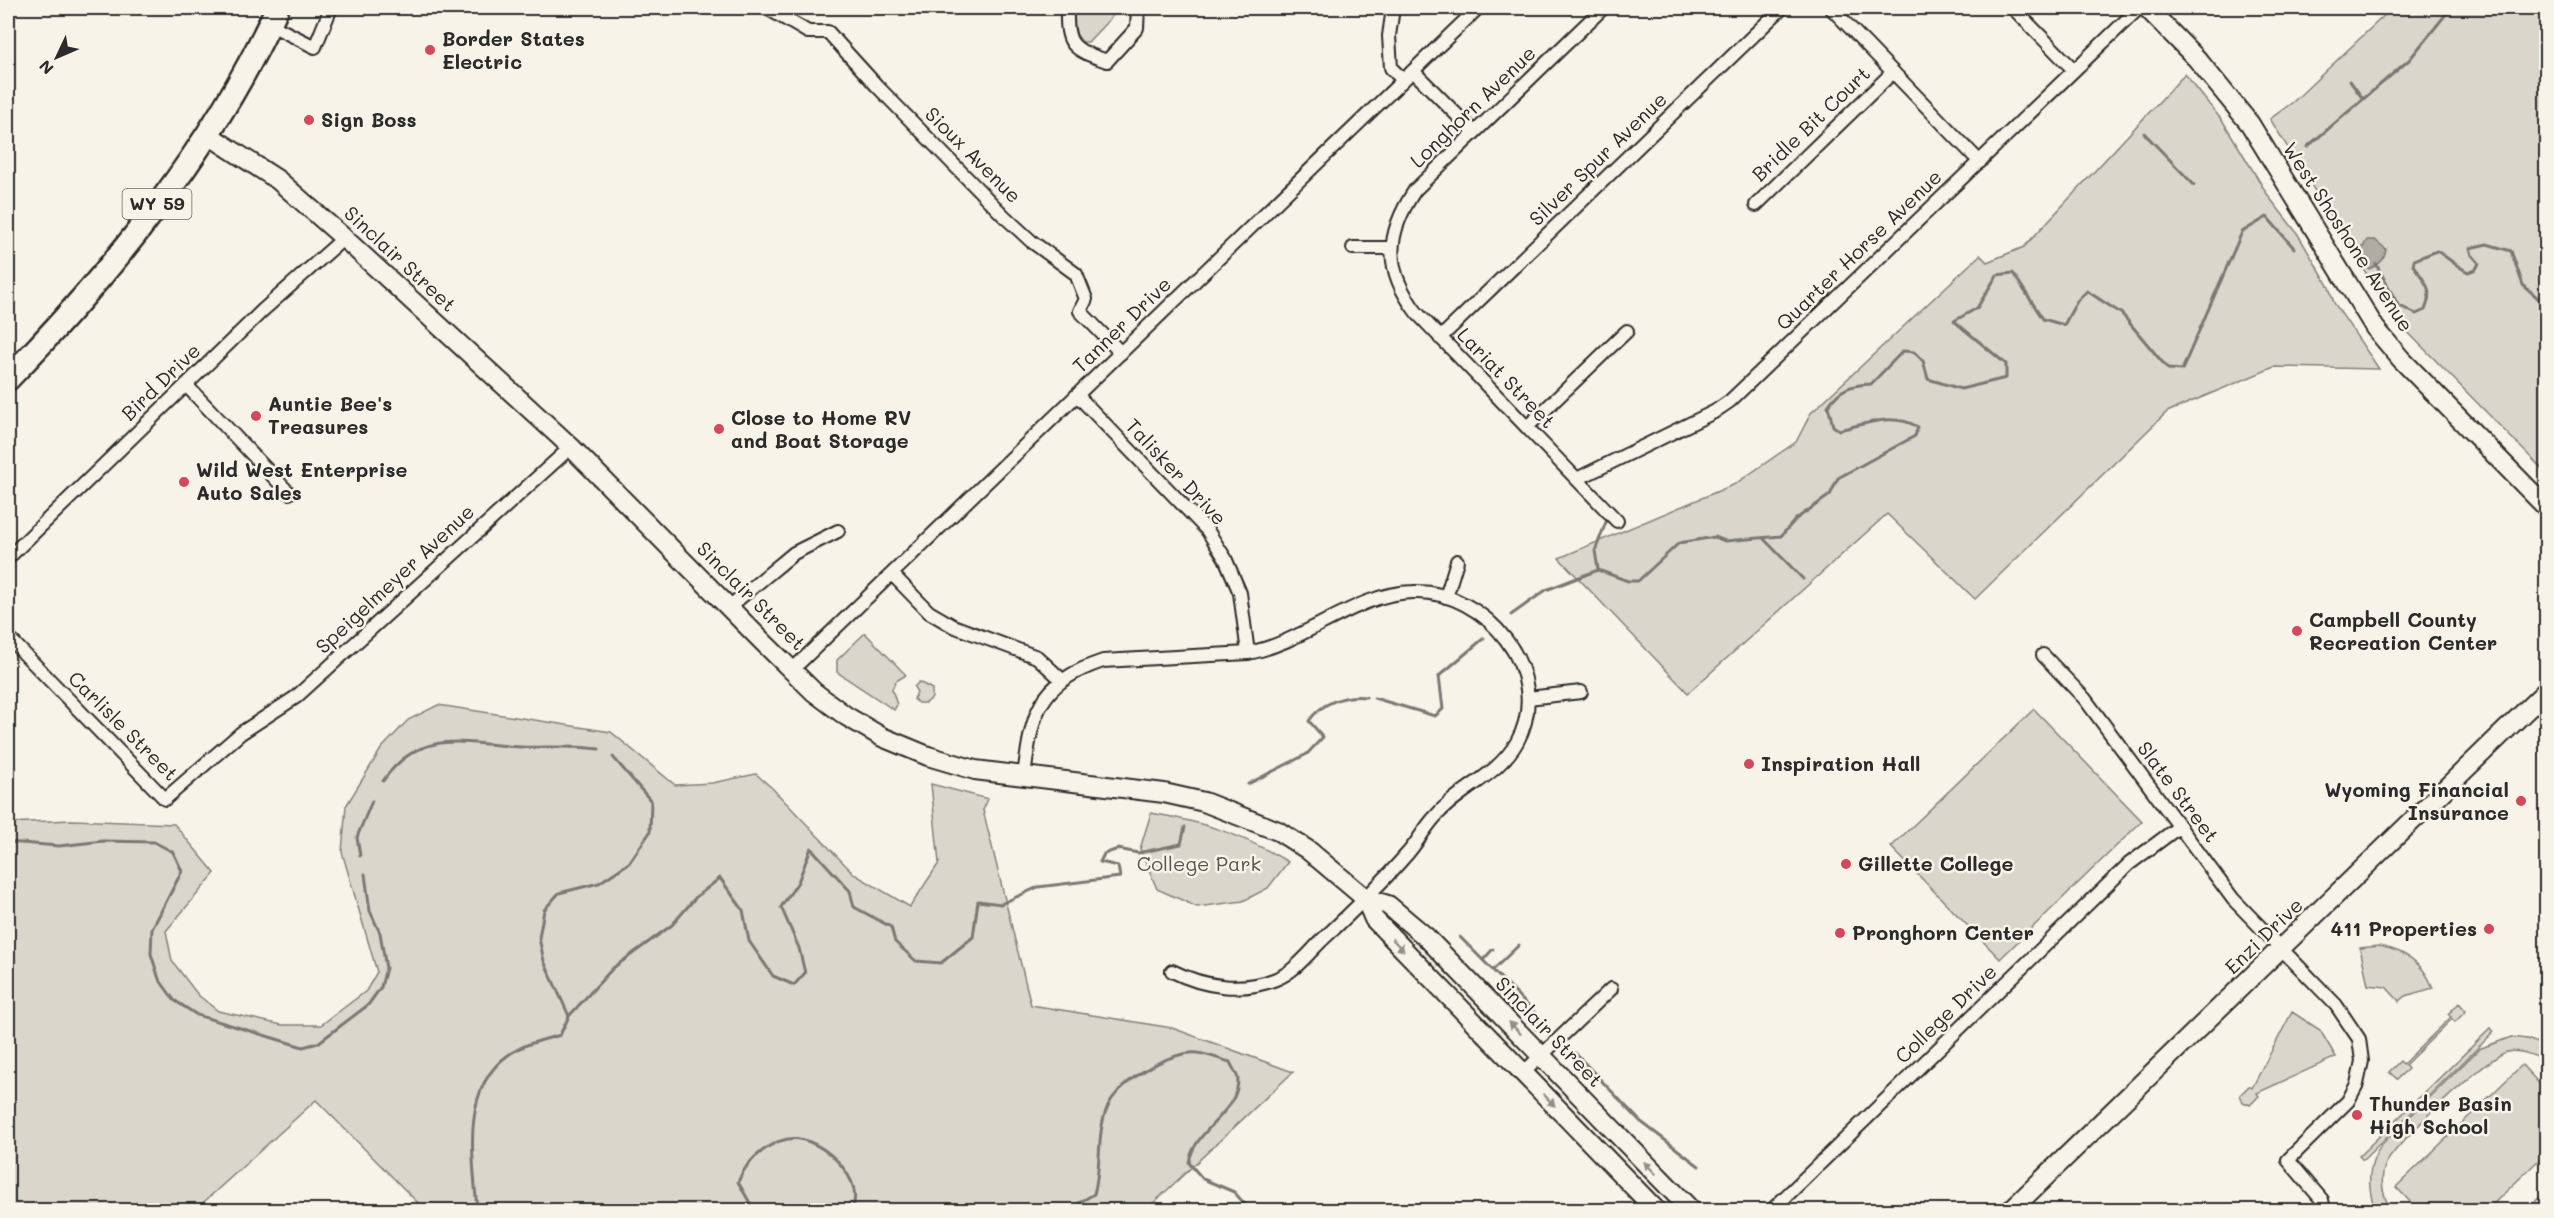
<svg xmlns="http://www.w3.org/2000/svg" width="2554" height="1218" viewBox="0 0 2554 1218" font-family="Mali,sans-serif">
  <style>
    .green { fill: #dad6cc; stroke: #82807c; stroke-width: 1.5 }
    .water { fill: #afaca4; stroke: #7a7874; stroke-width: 1.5 }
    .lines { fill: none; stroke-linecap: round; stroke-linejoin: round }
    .stream { stroke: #7a7874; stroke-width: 3 }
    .street-casing { stroke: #2b2b2b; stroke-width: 16 }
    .secondary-casing { stroke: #2b2b2b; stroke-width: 22 }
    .highway-casing { stroke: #2b2b2b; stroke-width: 27 }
    .street { stroke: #f7f3e8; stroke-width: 12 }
    .secondary { stroke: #f7f3e8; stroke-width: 18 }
    .highway { stroke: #f7f3e8; stroke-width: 22 }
    .oneway { fill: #918f8a }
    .poi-dot { fill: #d1495b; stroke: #f7f3e8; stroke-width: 2 }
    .labels { text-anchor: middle; stroke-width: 5; stroke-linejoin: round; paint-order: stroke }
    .shield { fill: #f7f3e8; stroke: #686764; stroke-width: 1.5 }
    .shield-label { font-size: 18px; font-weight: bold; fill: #2b2b2b }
    .poi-label { font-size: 20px; font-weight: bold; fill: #2b2b2b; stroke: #f7f3e8; text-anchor: start }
    .street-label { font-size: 20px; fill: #2b2b2b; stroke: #f7f3e8 }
    .park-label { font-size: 20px; fill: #575653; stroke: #f7f3e8 }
  </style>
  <rect width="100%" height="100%" fill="#f7f3e8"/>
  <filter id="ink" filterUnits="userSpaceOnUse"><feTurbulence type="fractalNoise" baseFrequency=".0167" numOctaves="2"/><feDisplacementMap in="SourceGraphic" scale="12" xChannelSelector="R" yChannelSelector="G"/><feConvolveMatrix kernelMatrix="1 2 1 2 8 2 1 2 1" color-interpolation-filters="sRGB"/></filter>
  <g filter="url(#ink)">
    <!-- green -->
    <g class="green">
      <polygon points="1074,8 1120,8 1088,42 1082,42 1074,31"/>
      <polygon points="2392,8 2546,8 2546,473 2394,318 2270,119 2293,102"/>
      <polygon points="2185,74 2224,123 2269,197 2297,233 2329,287 2334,303 2379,369 2274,367 2167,412 1975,599 1887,514 1688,693 1559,558 1735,484 1796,442 1811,413 1980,255 1987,262 2024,247"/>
      <polygon points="865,633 906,675 896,681 892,689 897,705 894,710 837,672 837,660"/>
      <polygon points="919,682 932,689 932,698 926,703 918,703 914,699 917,692 914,687"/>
      <polygon points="438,705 611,732 675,785 712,783 756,774 772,788 854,874 910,907 939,863 931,784 988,799 983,810 1031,1005 1172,1028 1293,1072 1146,1210 425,1210 316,1100 195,1210 8,1210 8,823 72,820 174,824 215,873 166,931 172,961 198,995 218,1011 282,1025 321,1025 366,991 377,972 342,852 346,806 381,749 408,720"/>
      <polygon points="2034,709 2142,821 2000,959 1891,847"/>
      <path d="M1151,813C1203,822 1242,834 1288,862L1268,888L1243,901L1197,907L1157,889L1140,849Z"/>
      <path d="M2379,946C2405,951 2423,962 2433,988L2405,996L2399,1001L2386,987L2368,985L2360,948Z"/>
      <polygon points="2459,1003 2466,1011 2455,1022 2452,1019 2405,1065 2408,1069 2397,1079 2389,1072 2400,1061 2403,1064 2451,1017 2448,1014"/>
      <polygon points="2292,1012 2320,1030 2336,1057 2257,1093 2259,1096 2250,1105 2243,1102 2240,1095 2249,1086 2252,1088"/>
      <polygon points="2491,1028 2494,1032 2363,1160 2359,1156"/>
      <path d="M2511,1037L2527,1039L2546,1046V1061C2535,1056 2520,1049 2507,1052C2488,1056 2391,1147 2385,1166C2379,1182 2384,1196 2390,1210H2375C2367,1185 2367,1168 2381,1145L2479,1049Z"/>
      <polygon points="2522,1065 2546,1091 2546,1153 2487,1210 2418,1210 2396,1187"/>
      <polygon points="2546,1191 2546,1210 2526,1210"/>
    </g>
    <!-- water -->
    <path class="water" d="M2367,240H2375L2386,249C2385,260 2379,265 2369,269L2359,260V247H2363Z"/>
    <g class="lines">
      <!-- stream -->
      <g class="stream">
        <polyline points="2350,81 2363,99"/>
        <polyline points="2144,133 2194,185"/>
        <polyline points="2307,147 2409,60 2451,8"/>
        <path d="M2376,264L2398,305L2416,314L2425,310C2434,288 2426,284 2413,265L2414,260L2437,251C2448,258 2456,266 2468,272L2476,269L2479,263L2472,255L2470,248L2487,244L2511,251L2523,285L2546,305"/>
        <polyline points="1764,539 1803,579"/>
        <polyline points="1598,569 1595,551 1606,522"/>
        <path d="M1511,615L1546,590L1598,570L1628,581H1638L1679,543L1715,537L1725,541L1781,536L1796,519L1830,495L1838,478L1915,436L1918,427C1893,412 1865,424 1839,430L1833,426L1828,406C1840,388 1851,385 1871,384L1903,351L1914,352L1923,361L1928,379L1961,389L2006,378V364L1954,321L1977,308L1997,275L2013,273L2043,319L2064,325L2077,301L2087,291L2122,314L2168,369L2182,370L2242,232L2267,217L2294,248"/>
        <polyline points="1374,698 1435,716 1443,709 1439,676 1484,638"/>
        <path d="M383,781C420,727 466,744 521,747C548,748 571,745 599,749"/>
        <path d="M1248,784L1307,754L1323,737L1309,721C1321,703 1345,694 1366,697"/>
        <polyline points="8,842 59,846 103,841 154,842 173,852 182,871 152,929 151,954 159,979 174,1000 197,1015 303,1047 318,1043 368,1005 381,987 386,968 380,933 370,911 365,874"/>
        <polyline points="360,856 357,837 372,801"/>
        <polyline points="1460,937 1545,1023"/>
        <polyline points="1483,960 1493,949"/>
        <polyline points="1493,970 1519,945"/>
        <polyline points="569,1016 613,968 672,925 696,897 720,878 743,910 749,941 773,976 794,985 805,973 799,948 781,907 798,882 811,848 850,891 854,907 891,927 895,942 916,961 941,963 973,937 978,901 1001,904 1038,887 1120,877 1118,866 1100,862 1104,854 1118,849 1138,853 1181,844 1185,827"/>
        <polyline points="1536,1029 1540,1018"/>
        <polyline points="1575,1053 1640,1121 1699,1166"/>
        <path d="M477,1210C473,1154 458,1079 520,1048C532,1042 547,1039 560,1035L569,1016L544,961L539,938L544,910L559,893L599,883L629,863L650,832L651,801L613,757"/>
        <path d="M746,1210L750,1203L738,1182C746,1160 777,1132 804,1140C831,1148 864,1181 852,1210"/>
        <path d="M1067,1210L1094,1194C1102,1166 1096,1135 1107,1108C1117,1082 1171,1050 1198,1053C1209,1055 1220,1059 1230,1062C1232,1067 1237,1074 1238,1079C1239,1113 1193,1130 1189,1163L1203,1179L1234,1192L1250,1210"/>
      </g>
      <defs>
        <g id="street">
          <polyline points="767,8 808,32 828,32 877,86 1004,216 1031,241 1076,274 1086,299 1080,311 1121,353"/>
          <path d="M1067,8C1066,46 1072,49 1107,61L1137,28L1138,8"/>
          <polyline points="1393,8 1389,36 1391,68 1403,80"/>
          <path d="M1603,8L1415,190C1385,235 1384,270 1417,313L1617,521"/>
          <polyline points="1831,8 1980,162"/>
          <polyline points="2013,8 2074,70"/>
          <polyline points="269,24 315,47 331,8"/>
          <polyline points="1413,71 1474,132"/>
          <polyline points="1756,205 1893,72"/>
          <polyline points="1353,248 1391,248"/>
          <polyline points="1440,338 1782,8"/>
          <polyline points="186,385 289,493"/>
          <polyline points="1077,395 1207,530 1225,558 1240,593 1248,653"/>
          <polyline points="1527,427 1627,331"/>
          <polyline points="1577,479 1714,412 1730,401 2139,8"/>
          <polyline points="8,558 262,311 344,238"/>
          <polyline points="892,574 929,612 953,626 1037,657 1062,680"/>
          <polyline points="1446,597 1457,561"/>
          <polyline points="729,607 794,553 838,531"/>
          <polyline points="8,637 165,799 241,733 296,697 571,447"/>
          <polyline points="2043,655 2085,699 2233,899 2336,1005 2359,1039 2362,1061 2357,1084 2348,1101 2288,1160 2322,1200 2324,1210"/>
          <polyline points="792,670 1478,8"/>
          <polyline points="1528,698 1581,692"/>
          <path d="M1024,776C1032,714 1037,683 1103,661L1248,653C1306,642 1356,593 1413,592C1485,589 1555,673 1517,742C1497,777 1459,788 1434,818C1424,829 1417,843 1407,854C1380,885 1351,913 1321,941C1308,954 1294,972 1276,979C1242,993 1204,987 1172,971"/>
          <polyline points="1523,1073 1611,989"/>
          <polyline points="1772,1210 2129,864 2180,826"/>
        </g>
        <g id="secondary">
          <polyline points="2147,8 2197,59 2250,124 2375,328 2401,359 2546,507"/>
          <polyline points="207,134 278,180 344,238 571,447 763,642 814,692 846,716 882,737 928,756 975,770 1164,793 1204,802 1278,831 1308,850 1365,898 1374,919 1656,1210"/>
          <polyline points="1365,898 1388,905 1426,937 1691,1210"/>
          <polyline points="2011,1210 2546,691"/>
        </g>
        <path id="highway" d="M8,379C113,270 214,147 277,8"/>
      </defs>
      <!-- street casing -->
      <use href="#street" class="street-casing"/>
      <!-- secondary casing -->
      <use href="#secondary" class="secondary-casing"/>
      <!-- highway casing -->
      <use href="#highway" class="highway-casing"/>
      <!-- street -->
      <use href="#street" class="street"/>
      <!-- secondary -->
      <use href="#secondary" class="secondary"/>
      <!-- highway -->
      <use href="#highway" class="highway"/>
    </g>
    <!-- one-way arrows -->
    <defs><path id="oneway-solid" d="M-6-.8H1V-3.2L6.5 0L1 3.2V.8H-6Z" transform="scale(1.5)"/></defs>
    <g class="oneway">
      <use href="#oneway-solid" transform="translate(1398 945) rotate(46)"/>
      <use href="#oneway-solid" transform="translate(1515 1028) rotate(-134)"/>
      <use href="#oneway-solid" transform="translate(1549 1100) rotate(46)"/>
      <use href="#oneway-solid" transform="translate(1650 1168) rotate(-134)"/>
    </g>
  </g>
  <!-- markers -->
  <g class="poi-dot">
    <circle cx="430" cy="50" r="6"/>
    <circle cx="309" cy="120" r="6"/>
    <circle cx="256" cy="416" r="6"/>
    <circle cx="719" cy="429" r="6"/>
    <circle cx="184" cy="482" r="6"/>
    <circle cx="2297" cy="631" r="6"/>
    <circle cx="1749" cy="764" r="6"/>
    <circle cx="2521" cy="801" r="6"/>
    <circle cx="1846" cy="864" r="6"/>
    <circle cx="2489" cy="929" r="6"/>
    <circle cx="1840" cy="933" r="6"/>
    <circle cx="2357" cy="1115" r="6"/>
  </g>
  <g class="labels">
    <!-- shield labels -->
    <rect class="shield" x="122.5" y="189" width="69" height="30" rx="4.5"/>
    <g class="shield-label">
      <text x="157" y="210">WY 59</text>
    </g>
    <!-- poi labels -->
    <g class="poi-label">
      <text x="442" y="46">Border States<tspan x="442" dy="23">Electric</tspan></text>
      <text x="321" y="127">Sign Boss</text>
      <text x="268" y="411">Auntie Bee's<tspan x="268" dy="23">Treasures</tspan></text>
      <text x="731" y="425">Close to Home RV<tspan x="731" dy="23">and Boat Storage</tspan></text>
      <text x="196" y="477">Wild West Enterprise<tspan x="196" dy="23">Auto Sales</tspan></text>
      <text x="2309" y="627">Campbell County<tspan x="2309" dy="23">Recreation Center</tspan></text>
      <text x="1761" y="771">Inspiration Hall</text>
      <text x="2509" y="797" text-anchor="end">Wyoming Financial<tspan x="2509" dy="23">Insurance</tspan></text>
      <text x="1858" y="871">Gillette College</text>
      <text x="2477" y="936" text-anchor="end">411 Properties</text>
      <text x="1852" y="940">Pronghorn Center</text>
      <text x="2369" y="1111">Thunder Basin<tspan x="2369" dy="23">High School</tspan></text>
    </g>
    <!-- street labels -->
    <g class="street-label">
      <text transform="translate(1473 107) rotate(-44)" y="7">Longhorn Avenue</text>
      <text transform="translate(1811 124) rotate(-44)" y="7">Bridle Bit Court</text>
      <text transform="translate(973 155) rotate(45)" y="7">Sioux Avenue</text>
      <text transform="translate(1598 159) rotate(-44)" y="7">Silver Spur Avenue</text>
      <text transform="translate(2348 237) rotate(57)" y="7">West Shoshone Avenue</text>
      <text transform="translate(1859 250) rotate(-44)" y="7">Quarter Horse Avenue</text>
      <text transform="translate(400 259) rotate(43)" y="7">Sinclair Street</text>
      <text transform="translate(1122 325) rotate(-44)" y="7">Tanner Drive</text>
      <text transform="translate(1506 378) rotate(46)" y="7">Lariat Street</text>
      <text transform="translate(161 382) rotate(-44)" y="7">Bird Drive</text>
      <text transform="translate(1176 472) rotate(47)" y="7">Talisker Drive</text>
      <text transform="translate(395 579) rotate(-43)" y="7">Speigelmeyer Avenue</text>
      <text transform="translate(751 596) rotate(45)" y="7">Sinclair Street</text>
      <text transform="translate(123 726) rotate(45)" y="7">Carlisle Street</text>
      <text transform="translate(2178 792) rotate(53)" y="7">Slate Street</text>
      <text transform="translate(2264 936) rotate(-44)" y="7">Enzi Drive</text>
      <text transform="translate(1946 1014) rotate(-44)" y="7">College Drive</text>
      <text transform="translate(1549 1032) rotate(46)" y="7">Sinclair Street</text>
    </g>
    <!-- park labels -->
    <g class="park-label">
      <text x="1199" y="871">College Park</text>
    </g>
  </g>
  <!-- margin -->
  <rect width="2554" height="1218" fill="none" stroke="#f7f3e8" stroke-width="30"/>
  <rect x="15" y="15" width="2524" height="1188" fill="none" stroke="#2b2b2b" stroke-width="2" filter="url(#ink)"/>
  <!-- north arrow -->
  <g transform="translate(57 57) rotate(226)" stroke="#f7f3e8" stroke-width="4.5" paint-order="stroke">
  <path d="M0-4.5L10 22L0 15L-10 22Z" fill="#2b2b2b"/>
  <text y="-9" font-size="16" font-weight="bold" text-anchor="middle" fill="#2b2b2b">N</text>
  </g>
</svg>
